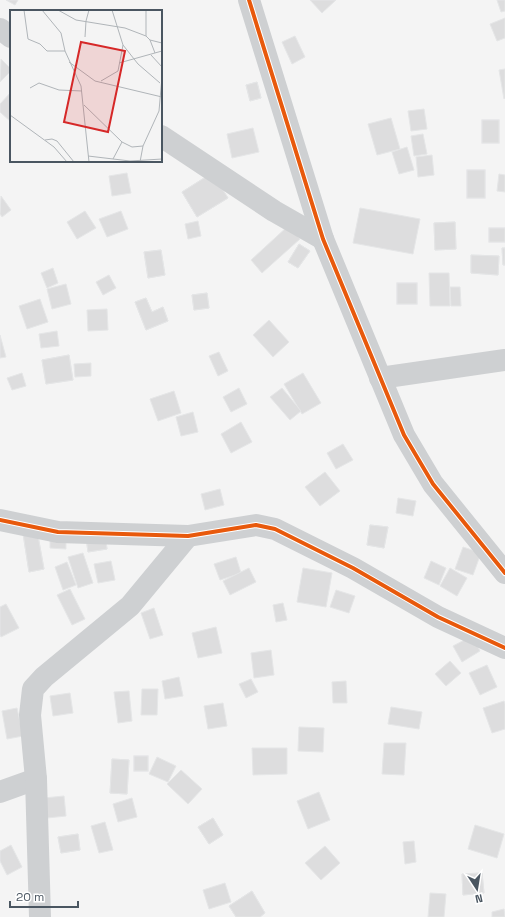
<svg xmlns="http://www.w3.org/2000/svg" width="505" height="917" viewBox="0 0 505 917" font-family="'Space Grotesk',sans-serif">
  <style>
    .building { fill: #ddddde; stroke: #e5e6e7 }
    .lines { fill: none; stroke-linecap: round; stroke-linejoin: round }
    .minor { stroke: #ced0d2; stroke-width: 22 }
    .cycleway-casing { stroke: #fff; stroke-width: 6 }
    .cycleway { stroke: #e8590c; stroke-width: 4 }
    .inset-road { fill: none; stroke: #b0b5b9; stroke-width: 1 }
    .view { fill: #d62828; fill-opacity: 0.15; stroke: #d62828; stroke-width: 2 }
    .inset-edge { fill: none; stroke: #4a5661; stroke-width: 2 }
  </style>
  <rect width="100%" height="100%" fill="#f4f4f4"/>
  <!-- building -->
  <g class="building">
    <polygon points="6,0 18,0 15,5"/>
    <polygon points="310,0 336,0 322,13"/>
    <polygon points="497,0 505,0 505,11 501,12"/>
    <polygon points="505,18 505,38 497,41 490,24"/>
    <polygon points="295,36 305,57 292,64 282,42"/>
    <polygon points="1,59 11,69 11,71 0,82"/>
    <polygon points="505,69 505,98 504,99 499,70"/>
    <polygon points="257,82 261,98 250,101 246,85"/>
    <polygon points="257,82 261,98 250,101 246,85"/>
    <polygon points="11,92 11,122 0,112 0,104"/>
    <polygon points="424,109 427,129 411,131 408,111"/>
    <polygon points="391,118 400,149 377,155 368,124"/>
    <rect x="482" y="120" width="17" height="23"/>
    <rect x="482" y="120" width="17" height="23"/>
    <polygon points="253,128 259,152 232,158 227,134"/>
    <polygon points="423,134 427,154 414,156 411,136"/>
    <polygon points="407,147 414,170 399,174 392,152"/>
    <polygon points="432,155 434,175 418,177 416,157"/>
    <rect x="467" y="170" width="18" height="28"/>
    <rect x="467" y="170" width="18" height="28"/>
    <polygon points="127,173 131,193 112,196 109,176"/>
    <polygon points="212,173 228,198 197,217 182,192"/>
    <polygon points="212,173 228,198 197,217 182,192"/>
    <polygon points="499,174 505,175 505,192 497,191"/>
    <polygon points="1,196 11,210 2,217 0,214"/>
    <polygon points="360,208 420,219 413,254 353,243"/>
    <polygon points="85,211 96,228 77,239 67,222"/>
    <polygon points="121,211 128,229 107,237 99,219"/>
    <polygon points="198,221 201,236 188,239 185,224"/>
    <polygon points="455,222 456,249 435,250 434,223"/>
    <polygon points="455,222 456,249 435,250 434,223"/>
    <polygon points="288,226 300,239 262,273 251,260"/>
    <rect x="489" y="228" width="16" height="14"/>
    <rect x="489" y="228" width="16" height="14"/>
    <polygon points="299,244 310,251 298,268 288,262"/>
    <polygon points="299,244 310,251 298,268 288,262"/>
    <polygon points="502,248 505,248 505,265 503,265"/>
    <polygon points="502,248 505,248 505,265 503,265"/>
    <polygon points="161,250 165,275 148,278 144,252"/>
    <polygon points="161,250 165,275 148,278 144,252"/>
    <polygon points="471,255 499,256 498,275 471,273"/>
    <polygon points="471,255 499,256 498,275 471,273"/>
    <polygon points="53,268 58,283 47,288 41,273"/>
    <polygon points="429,273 449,273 450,306 430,306"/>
    <polygon points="109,275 116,288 103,295 96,282"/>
    <rect x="397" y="283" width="20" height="21"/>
    <rect x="397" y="283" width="20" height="21"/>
    <polygon points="66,284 71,304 52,309 47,289"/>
    <polygon points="450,287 460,287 461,306 451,306"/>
    <polygon points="207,293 209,308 194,310 192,295"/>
    <polygon points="207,293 209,308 194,310 192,295"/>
    <polygon points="146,298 152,312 163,307 168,321 146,330 135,302"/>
    <polygon points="146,298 152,312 163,307 168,321 146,330 135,302"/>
    <polygon points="40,299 48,322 27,329 19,306"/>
    <polygon points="107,309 108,330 88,331 87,310"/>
    <polygon points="269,320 289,342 273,357 253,335"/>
    <polygon points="57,331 59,346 41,348 39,334"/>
    <polygon points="0,335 6,357 0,358"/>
    <polygon points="219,352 228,371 218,376 209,356"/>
    <polygon points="69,355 73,380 46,384 42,360"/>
    <polygon points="69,355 73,380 46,384 42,360"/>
    <polygon points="91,363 91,376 75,377 74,364"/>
    <polygon points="22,373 26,386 12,390 7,378"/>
    <polygon points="303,373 321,403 302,414 284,384"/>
    <polygon points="239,388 247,404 231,412 223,397"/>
    <polygon points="282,388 301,411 290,420 270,397"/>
    <polygon points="174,391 181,413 158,421 150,399"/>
    <polygon points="193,412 198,432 181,436 176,417"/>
    <polygon points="241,422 252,442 231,453 221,434"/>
    <polygon points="343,444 353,460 336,469 327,453"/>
    <polygon points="325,472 340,491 320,506 305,487"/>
    <polygon points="220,489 224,505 205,510 201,494"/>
    <polygon points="398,498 416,501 413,516 396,513"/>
    <polygon points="36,525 44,569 29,572 22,527"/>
    <polygon points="36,525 44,569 29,572 22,527"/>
    <polygon points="370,525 388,527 384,548 367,545"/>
    <polygon points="370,525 388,527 384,548 367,545"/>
    <polygon points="50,527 66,528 66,549 50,548"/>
    <polygon points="104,527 107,549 88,552 85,530"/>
    <polygon points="104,527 107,549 88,552 85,530"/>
    <polygon points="463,547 481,553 473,575 455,569"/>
    <polygon points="83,553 93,583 78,588 68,557"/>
    <polygon points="236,557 241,573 220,580 214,564"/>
    <polygon points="111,561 115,580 98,583 94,564"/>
    <polygon points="431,561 446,568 439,585 424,578"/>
    <polygon points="67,562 76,585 63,590 55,567"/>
    <polygon points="249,568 256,582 230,595 223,581"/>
    <polygon points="303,568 332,573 326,607 297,602"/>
    <polygon points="450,568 467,578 457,596 440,586"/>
    <polygon points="70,589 85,619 72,625 57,595"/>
    <polygon points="336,590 355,596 349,613 330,607"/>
    <polygon points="283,603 287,620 276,622 273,605"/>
    <polygon points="6,604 19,628 1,637 0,635 0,607"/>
    <polygon points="154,608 163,635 150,639 141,613"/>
    <polygon points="216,627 222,653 198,658 192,633"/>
    <polygon points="472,636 480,651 462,662 453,646"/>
    <polygon points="271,650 274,675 254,678 251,653"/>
    <polygon points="450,661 461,673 446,686 435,674"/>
    <polygon points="487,665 497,687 480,695 469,673"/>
    <polygon points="179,677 183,696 165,699 162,681"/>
    <polygon points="251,679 258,692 246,698 239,684"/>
    <polygon points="346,681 347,703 333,703 332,682"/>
    <polygon points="142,689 158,689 157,715 141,715"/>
    <polygon points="129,691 132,721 118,723 114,692"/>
    <polygon points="70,693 73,713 53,716 50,696"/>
    <polygon points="504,701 505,704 505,729 492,733 483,708"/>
    <polygon points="223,703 227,726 208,729 204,706"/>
    <polygon points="391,707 422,712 419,729 388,724"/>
    <polygon points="17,708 23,736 7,739 2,711"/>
    <polygon points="299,727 324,728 323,752 298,751"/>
    <polygon points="384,743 406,743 404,775 382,774"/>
    <polygon points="252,748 287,748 287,774 253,775"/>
    <rect x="134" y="756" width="14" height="15"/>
    <rect x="134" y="756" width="14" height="15"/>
    <polygon points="157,757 176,766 168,782 149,774"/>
    <polygon points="112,759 129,760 127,794 110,793"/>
    <polygon points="112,759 129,760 127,794 110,793"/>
    <polygon points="181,770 202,789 188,804 167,784"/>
    <polygon points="319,792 330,820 308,829 297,801"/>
    <polygon points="64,796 66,816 47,818 44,798"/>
    <polygon points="132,798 137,817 118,822 113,804"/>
    <polygon points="213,818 223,835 209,844 198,827"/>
    <polygon points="213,818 223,835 209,844 198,827"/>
    <polygon points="105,822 113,850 99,853 91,826"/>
    <polygon points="475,825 504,834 497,858 468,849"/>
    <polygon points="78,834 80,850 61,853 58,837"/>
    <polygon points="78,834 80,850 61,853 58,837"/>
    <polygon points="414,841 416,862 405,864 403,842"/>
    <polygon points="11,845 22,867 7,875 0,861 0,851"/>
    <polygon points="325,846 340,863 321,880 305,863"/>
    <polygon points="482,873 484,893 463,895 462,874"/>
    <polygon points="482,873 484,893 463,895 462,874"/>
    <polygon points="225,883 231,902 209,909 203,890"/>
    <polygon points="252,891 265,913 260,917 236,917 229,906"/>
    <polygon points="252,891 265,913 260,917 236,917 229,906"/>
    <polygon points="430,893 446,894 444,917 428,917"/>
    <polygon points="504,909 505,917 492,917 492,912"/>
  </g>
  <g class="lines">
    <!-- minor -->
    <g class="minor">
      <polyline points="249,0 323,239 404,435 433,484 505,573"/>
      <polyline points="0,29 11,37"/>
      <polyline points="161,136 274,211 323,239"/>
      <polyline points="380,378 505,360"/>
      <polyline points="0,520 58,532 188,536 256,525 275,529 353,568 438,617 505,648"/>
      <polyline points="0,792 36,779"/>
      <polyline points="40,917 36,779 30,715 33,689 44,677 130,606 188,536"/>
    </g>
    <defs>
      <g id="cycleway">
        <polyline points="249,0 323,239 404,435 433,484 505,573"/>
        <polyline points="0,520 58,532 188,536 256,525 275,529 353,568 438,617 505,648"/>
      </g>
    </defs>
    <!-- cycleway casing -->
    <use href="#cycleway" class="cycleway-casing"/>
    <!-- cycleway -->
    <use href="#cycleway" class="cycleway"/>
  </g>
  <!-- overview -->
  <g transform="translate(10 10)">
    <rect width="152" height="152" fill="#f4f4f4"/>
    <path class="inset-road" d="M14,0L18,29L30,34L37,41H55M32,0L51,23L55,41L71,76L79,152M48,0L66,10L115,18L136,26L140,30L145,43M102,0L113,35L128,54L150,73M136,26V0M75,27L76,11L79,0M140,30L152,33M141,45L152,57M59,52L85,71L152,87M109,53L152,41M91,71L108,61L113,35M20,78L29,73L49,80L72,81M74,95L112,132L122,137L133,136M0,105L44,137L57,152M35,130L42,129L47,131L64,152M78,146L120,151L152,149M103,149L112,132M130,152L133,136L149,101L152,67"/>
    <path class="view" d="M71,32L115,41L98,122L54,112Z"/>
    <rect width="152" height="152" class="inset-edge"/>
  </g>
  <!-- north arrow -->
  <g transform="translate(477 889) rotate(168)" stroke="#ffffff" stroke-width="3" paint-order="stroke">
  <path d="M0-3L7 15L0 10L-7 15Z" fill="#4a5661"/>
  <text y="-6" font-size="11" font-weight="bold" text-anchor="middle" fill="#4a5661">N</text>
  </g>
  <!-- scale -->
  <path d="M10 901v6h68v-6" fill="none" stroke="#4a5661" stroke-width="2"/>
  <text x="16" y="901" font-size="12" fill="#4a5661" stroke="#ffffff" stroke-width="3" paint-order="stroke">20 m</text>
</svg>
